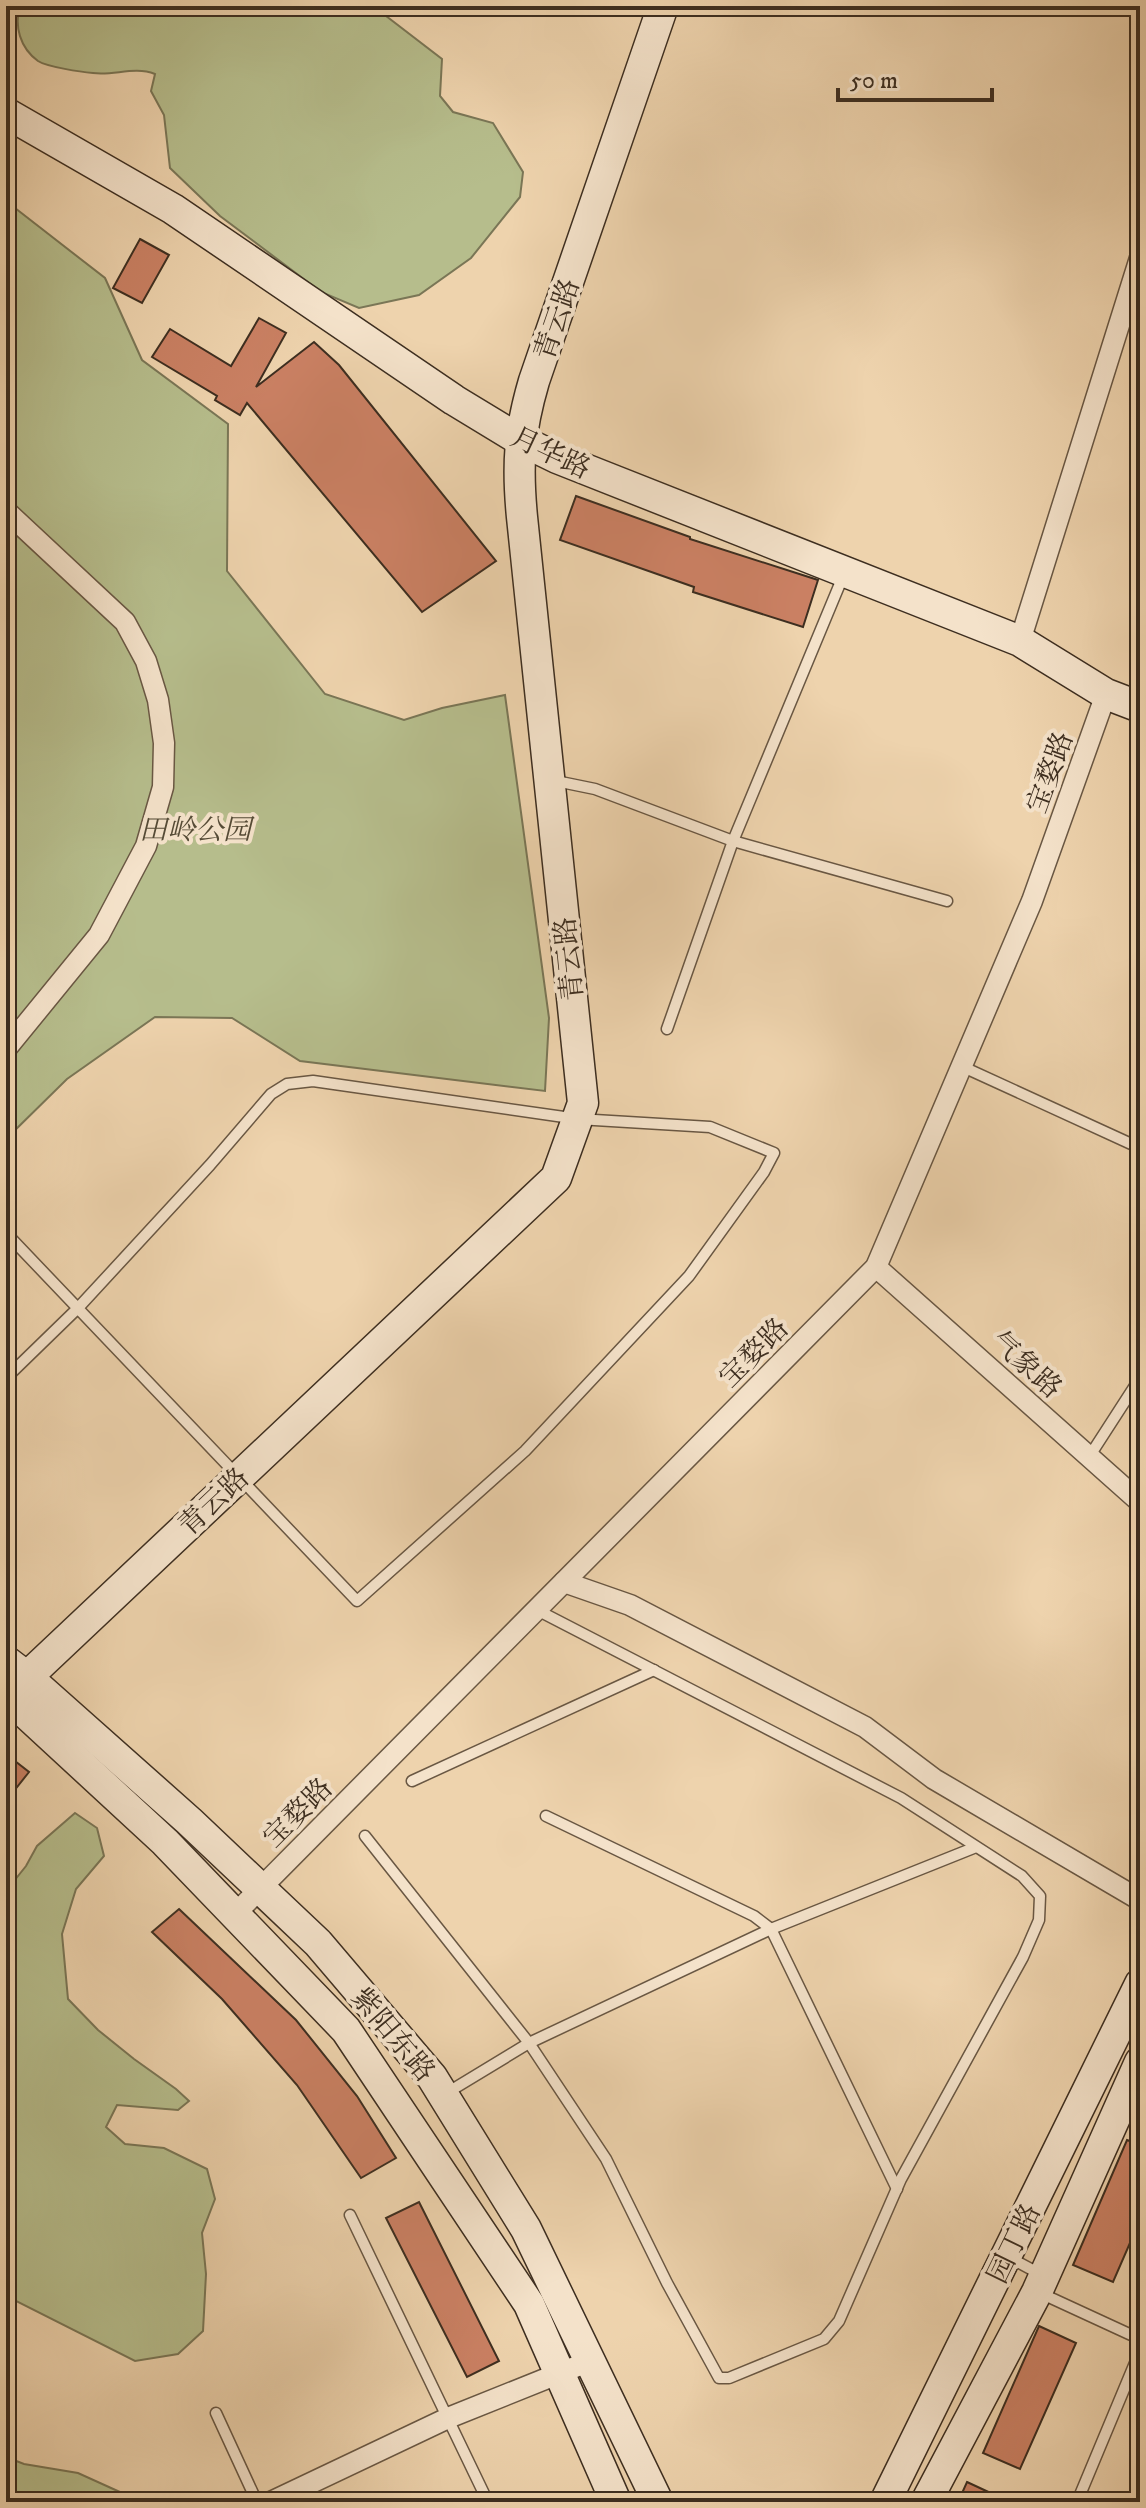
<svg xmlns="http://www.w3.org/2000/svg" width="1146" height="2508" viewBox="0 0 1146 2508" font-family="'IM FELL DW Pica','Noto Serif SC',serif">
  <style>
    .green { fill: #b6bd8c; stroke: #7a7656; stroke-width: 2 }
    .building { fill: #ca8063; stroke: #3d2e20; stroke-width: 2 }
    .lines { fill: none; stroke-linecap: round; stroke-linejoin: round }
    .lane-casing { stroke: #695743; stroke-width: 13 }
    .street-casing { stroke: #695743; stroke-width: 23 }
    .secondary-casing { stroke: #3d2e20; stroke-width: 33 }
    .lane { stroke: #f4e2ca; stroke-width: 10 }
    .street { stroke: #f4e2ca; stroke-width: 20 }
    .secondary { stroke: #f4e2ca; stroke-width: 30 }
    .labels { text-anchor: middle; stroke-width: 8; stroke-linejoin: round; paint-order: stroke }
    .street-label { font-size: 28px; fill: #3d2e20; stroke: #f4e2ca }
    .park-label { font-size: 28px; font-style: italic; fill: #554b36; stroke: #f4e2ca }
  </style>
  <rect width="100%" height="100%" fill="#eed3ad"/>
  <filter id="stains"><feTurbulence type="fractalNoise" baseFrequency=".0025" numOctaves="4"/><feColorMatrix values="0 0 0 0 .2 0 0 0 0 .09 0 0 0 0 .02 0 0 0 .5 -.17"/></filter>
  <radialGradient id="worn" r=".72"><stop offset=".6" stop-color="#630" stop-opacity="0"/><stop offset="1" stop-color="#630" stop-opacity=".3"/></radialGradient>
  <!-- green -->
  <g class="green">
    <path d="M20,6H373L442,59L440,96L453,112L493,123L523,172L520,197L471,258L419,295L359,308L321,292L220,216L170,168L164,115L151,91L155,74C134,66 114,76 93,73C82,72 47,67 38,61C20,48 14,26 20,6Z"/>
    <polygon points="6,201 105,278 142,360 228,424 227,571 325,694 404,720 442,708 505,695 549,1018 545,1091 300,1061 232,1018 155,1017 67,1079 6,1139"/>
    <polygon points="75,1813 97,1828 104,1856 76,1889 62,1934 68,1999 98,2030 134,2059 176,2089 189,2101 178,2110 117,2105 106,2127 125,2144 164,2148 207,2169 215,2199 202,2233 206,2274 203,2331 178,2354 135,2361 6,2296 6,1891 26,1866 37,1846"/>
    <polygon points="6,2457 24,2464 78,2473 142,2502 6,2502"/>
  </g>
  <!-- building -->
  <g class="building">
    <polygon points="140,239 169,255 142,303 113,288"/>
    <polygon points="259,318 286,333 256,387 314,342 339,365 496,561 422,612 247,403 240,415 215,400 217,396 152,357 170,329 231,366"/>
    <polygon points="576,496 690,537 690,539 818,580 803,627 693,592 694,587 560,540"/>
    <polygon points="6,1754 29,1772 6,1801"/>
    <polygon points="179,1909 296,2020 357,2096 396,2158 361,2178 297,2085 222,1999 152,1932"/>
    <polygon points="1127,2140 1140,2145 1140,2220 1113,2282 1073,2265"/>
    <polygon points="419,2202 499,2361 467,2377 386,2218"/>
    <polygon points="1039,2326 1076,2343 1020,2469 983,2453"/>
    <polygon points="967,2482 1010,2502 958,2502"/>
  </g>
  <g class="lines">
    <defs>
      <g id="lane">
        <polyline points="551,780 595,789 733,841 947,901"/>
        <polyline points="667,1029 733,841 844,574"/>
        <polyline points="961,1066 1140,1148"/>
        <path d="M6,1233C123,1356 240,1478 357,1601L525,1451L689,1276L764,1172L774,1153L710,1127L578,1119L313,1081L287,1084L271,1094L210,1165L78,1308L6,1378"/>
        <polyline points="1089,1457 1140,1378"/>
        <polyline points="412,1781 654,1670"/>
        <polyline points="546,1816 754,1916 771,1929 897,2189"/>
        <polyline points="365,1836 529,2043 606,2159 667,2283 719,2378 729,2378 824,2339 839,2321 901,2179 1023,1957 1039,1920 1040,1896 1022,1876 901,1798 537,1610"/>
        <polyline points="445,2094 529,2043 771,1929 976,1847"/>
        <polyline points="350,2215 488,2502"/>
        <polyline points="1010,2258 1042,2275"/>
        <polyline points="1038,2292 1140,2339"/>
        <polyline points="216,2413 257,2502"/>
        <polyline points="1077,2502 1140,2351"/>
      </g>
      <g id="street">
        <polyline points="6,511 125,622 146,661 158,700 164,743 163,787 146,846 99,935 6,1049"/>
        <polyline points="1020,641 1140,258"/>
        <polyline points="876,1267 1140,1502"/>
        <polyline points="564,1582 630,1605 865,1727 934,1779 1140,1900"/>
        <polyline points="235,1914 876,1267 1032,901 1106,694"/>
        <polyline points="271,2502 448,2418 590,2361"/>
      </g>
      <g id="secondary">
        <polyline points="6,113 173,209 454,400 520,440 557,458 1020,641 1106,694 1140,707"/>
        <polyline points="6,1661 27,1677 189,1821 318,1943 432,2077 526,2229 658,2502"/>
        <polyline points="6,1695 165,1842 346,2030 529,2304 616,2502"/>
        <path d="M8,1697L27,1677L556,1178L583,1103L522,517C517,465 519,432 534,381L663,6"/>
        <polyline points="885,2502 1140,1984"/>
        <polyline points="926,2502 1037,2292 1140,2062"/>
      </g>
    </defs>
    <!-- lane casing -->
    <use href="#lane" class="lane-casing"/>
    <!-- street casing -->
    <use href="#street" class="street-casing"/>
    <!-- secondary casing -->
    <use href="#secondary" class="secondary-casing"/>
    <!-- lane -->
    <use href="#lane" class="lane"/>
    <!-- street -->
    <use href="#street" class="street"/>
    <!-- secondary -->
    <use href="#secondary" class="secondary"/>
  </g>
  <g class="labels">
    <!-- street labels -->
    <g class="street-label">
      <text transform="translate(556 319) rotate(-71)" y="10">青云路</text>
      <text transform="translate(551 452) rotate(25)" y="10">月华路</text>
      <text transform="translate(1049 772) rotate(-70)" y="10">宝婺路</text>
      <text transform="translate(568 959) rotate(-96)" y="10">青云路</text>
      <text transform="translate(753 1352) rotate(-45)" y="10">宝婺路</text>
      <text transform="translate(1027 1364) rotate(42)" y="10">气象路</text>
      <text transform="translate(213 1501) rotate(-43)" y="10">青云路</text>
      <text transform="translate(297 1812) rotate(-45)" y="10">宝婺路</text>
      <text transform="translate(394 2034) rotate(50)" y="10">紫阳东路</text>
      <text transform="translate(1013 2243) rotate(-64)" y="10">园丁路</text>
    </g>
    <!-- park labels -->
    <g class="park-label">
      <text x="195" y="839">田岭公园</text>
    </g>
  </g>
  <!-- margin -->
  <rect width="1146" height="2508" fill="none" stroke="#eed3ad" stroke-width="32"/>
  <rect x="8" y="8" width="1130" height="2492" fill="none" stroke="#3d2e20" stroke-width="4"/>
  <rect x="16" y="16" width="1114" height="2476" fill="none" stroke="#3d2e20" stroke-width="2"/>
  <!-- scale -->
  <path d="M838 88v12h154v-12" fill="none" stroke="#3d2e20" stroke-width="4"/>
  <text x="850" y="88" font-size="24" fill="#3d2e20" stroke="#f4e2ca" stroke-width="6" paint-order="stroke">50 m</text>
  <rect width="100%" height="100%" filter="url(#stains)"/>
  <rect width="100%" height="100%" fill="url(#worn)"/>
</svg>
